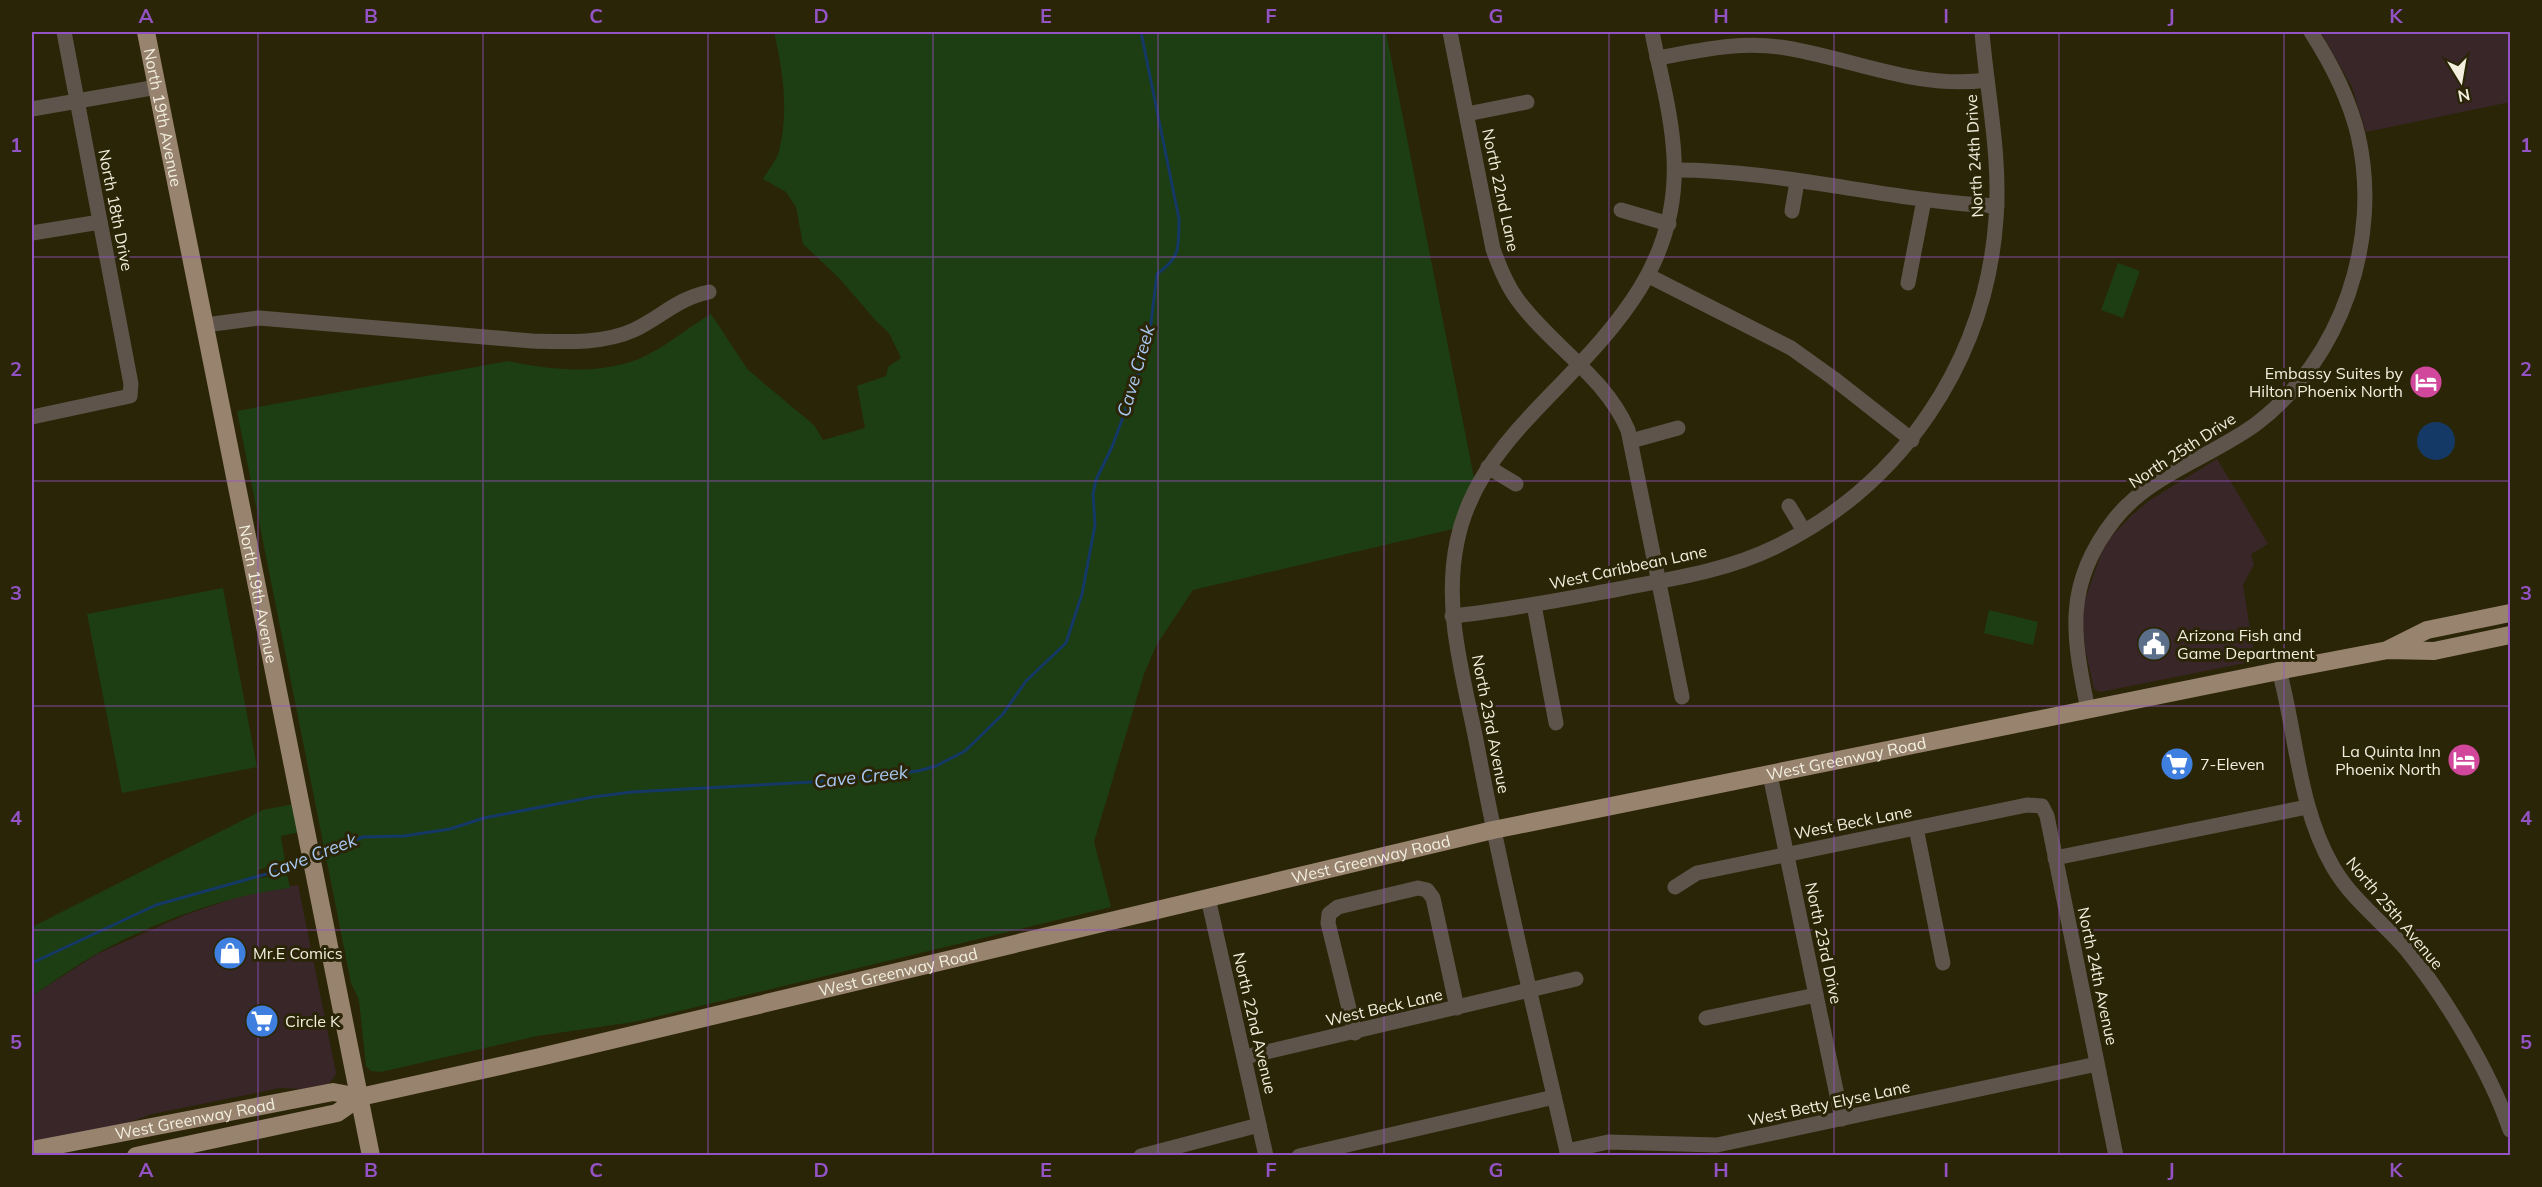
<svg xmlns="http://www.w3.org/2000/svg" width="2542" height="1187" viewBox="0 0 2542 1187" font-family="Mulish,sans-serif">
  <style>
    .commercial { fill: #392629 }
    .green { fill: #1d3d12 }
    .water { fill: #153966 }
    .lines { fill: none; stroke-linecap: round; stroke-linejoin: round }
    .stream { stroke: #153966; stroke-width: 3 }
    .minor { stroke: #5e544b; stroke-width: 15 }
    .major { stroke: #98836f; stroke-width: 18 }
    .grid { fill: none; stroke: #9353c5; stroke-width: 1.5; stroke-opacity: 0.55 }
    .labels { text-anchor: middle; stroke-width: 6; stroke-linejoin: round; paint-order: stroke }
    .street-label { font-size: 16px; fill: #f2efde; stroke: #2b2508 }
    .poi-label { font-size: 16px; fill: #f2efde; stroke: #2b2508; text-anchor: start }
    .water-label { font-size: 18px; font-style: italic; fill: #a9caf6; stroke: #2b2508 }
    .neatline { fill: none; stroke: #9353c5; stroke-width: 2 }
    .grid-label { font-size: 20px; text-anchor: middle; font-weight: bold; fill: #9353c5 }
  </style>
  <rect width="100%" height="100%" fill="#2b2508"/>
  <!-- commercial -->
  <g class="commercial">
    <polygon points="2321,32 2510,32 2510,102 2366,132 2352,87"/>
    <polygon points="2217,459 2268,544 2251,554 2254,564 2243,585 2255,661 2100,692 2094,689 2085,648 2083,622 2084,603 2101,554 2112,536 2132,515 2150,500"/>
    <polygon points="298,885 336,1073 333,1079 328,1084 303,1089 280,1088 152,1114 122,1125 32,1143 32,996 97,954 185,915 252,892"/>
  </g>
  <!-- green -->
  <g class="green">
    <path d="M774,32H1386L1476,488L1461,527L1193,590L1157,644L1144,674L1094,842L1111,907L634,1022L537,1036L381,1072L371,1071L366,1066L359,1000L351,983L237,411L508,361C550,370 604,376 645,356C668,345 689,327 711,314L748,370L814,425L823,440L865,428L857,386L886,376L888,367L901,358L889,333L877,322L839,278L803,244L796,207L786,192L763,179C768,170 776,161 779,151C789,111 783,71 774,32Z"/>
    <polygon points="2118,263 2140,271 2123,318 2101,310"/>
    <polygon points="223,588 257,767 122,793 87,614"/>
    <polygon points="1989,610 2038,622 2033,645 1984,633"/>
    <path d="M299,803L305,831L281,836L285,862L258,870L259,878L287,874L290,888C224,896 156,922 98,953C75,966 53,982 32,996V927L263,810Z"/>
  </g>
  <!-- water -->
  <circle class="water" cx="2436" cy="441" r="19"/>
  <g class="lines">
    <!-- stream -->
    <g class="stream">
      <path d="M319,854L363,837L404,836L450,829L484,818L593,797L632,792L830,781L918,771L936,766L965,751L1003,714L1026,681L1066,643L1082,594L1095,525L1093,494L1096,480L1112,447L1136,382L1150,331L1157,274C1182,256 1178,247 1179,219L1141,32"/>
      <polyline points="32,963 156,905 277,871 304,860"/>
    </g>
    <!-- minor -->
    <g class="minor">
      <path d="M1450,32L1493,249C1499,266 1506,284 1517,299C1551,346 1604,375 1628,430L1682,697"/>
      <path d="M1657,58C1698,51 1737,41 1780,47C1849,57 1916,90 1987,80"/>
      <polyline points="32,109 157,87"/>
      <polyline points="1467,114 1527,102"/>
      <path d="M1675,170C1783,170 1889,201 1997,206"/>
      <polyline points="1621,210 1669,224"/>
      <polyline points="1792,211 1797,182"/>
      <polyline points="32,233 100,222"/>
      <polyline points="1649,276 1791,348 1833,378 1912,440"/>
      <polyline points="1908,283 1924,200"/>
      <path d="M205,325L259,318L532,341C566,342 603,344 634,330C663,316 676,299 709,292"/>
      <polyline points="32,417 130,396 131,384 64,32"/>
      <polyline points="1631,441 1678,428"/>
      <polyline points="1488,467 1516,484"/>
      <polyline points="1789,506 1804,531"/>
      <polyline points="1534,605 1556,723"/>
      <path d="M1452,616C1509,610 1564,599 1619,589C1670,579 1726,571 1773,548C1902,486 1986,361 1996,219C2001,157 1987,93 1982,32"/>
      <path d="M2279,670C2297,736 2298,807 2333,867C2352,900 2382,921 2406,949C2444,995 2491,1073 2510,1130"/>
      <path d="M2088,710C2073,636 2063,585 2114,520C2149,475 2211,457 2256,424C2342,359 2382,239 2358,135C2349,98 2331,63 2311,32"/>
      <polyline points="1770,775 1842,1119"/>
      <polyline points="1916,828 1943,963"/>
      <polyline points="2055,858 2307,807"/>
      <polyline points="1675,887 1697,873 2027,805 2042,806 2047,816 2116,1156"/>
      <polyline points="1208,898 1266,1156"/>
      <polyline points="1706,1018 1816,995"/>
      <polyline points="1355,1033 1328,923 1329,914 1338,907 1418,888 1427,890 1433,898 1457,1008"/>
      <polyline points="1245,1057 1576,979"/>
      <polyline points="1567,1151 1608,1142 1717,1145 2097,1064"/>
      <polyline points="1141,1156 1259,1125"/>
      <polyline points="1299,1156 1554,1097"/>
      <path d="M1568,1156C1536,1017 1502,879 1476,740C1463,675 1443,609 1457,542C1467,491 1497,451 1533,413C1605,337 1680,272 1674,157C1672,115 1660,73 1652,32"/>
    </g>
    <!-- major -->
    <g class="major">
      <path id="s1" d="M146,32L371,1156"/>
      <polyline points="2389,649 2427,630 2510,613"/>
      <path id="s2" d="M32,1150L333,1092L360,1097"/>
      <path id="s3" d="M136,1156L337,1113L360,1097L540,1057L1493,830L2288,669L2388,650L2434,651L2510,635"/>
    </g>
  </g>
  <!-- grid -->
  <path class="grid" d="M258,32V1156M483,32V1156M708,32V1156M933,32V1156M1158,32V1156M1384,32V1156M1609,32V1156M1834,32V1156M2059,32V1156M2284,32V1156M32,257H2510M32,481H2510M32,706H2510M32,930H2510"/>
  <!-- icons -->
  <defs>
    <symbol id="hotel-disc" viewBox="-11 -11 22 22"><circle r="9.5" fill="#d1479c" stroke="#2b2508"/><path d="M-6-4.5h1.5V1H6V5H4.5V3h-9V5H-6ZM-4 0a1.8 1.8 0 1 1 3.6 0ZM.5 0V-2.5h3Q6-2.5 6 0Z" fill="#fff"/></symbol>
    <symbol id="civic-disc" viewBox="-11 -11 22 22"><circle r="9.5" fill="#5c6f8a" stroke="#2b2508"/><path d="M-.6-6.5H3V-4.5H.6V-3L4-1V1h2V6H-6V1h2V-1L-.6-3ZM-1.2 2.5V6h2.4V2.5Z" fill="#fff"/></symbol>
    <symbol id="supermarket-disc" viewBox="-11 -11 22 22"><circle r="9.5" fill="#3f7fe0" stroke="#2b2508"/><path d="M-6-5.5h2.5l.6 2H6L4.5 2H-2.5L-4.4-4H-6ZM-1.5 3.2a1.3 1.3 0 1 0 .1 0ZM3 3.2a1.3 1.3 0 1 0 .1 0Z" fill="#fff"/></symbol>
    <symbol id="shop-disc" viewBox="-11 -11 22 22"><circle r="9.5" fill="#3f7fe0" stroke="#2b2508"/><path d="M-5-2.5h2.3a2.7 3.5 0 0 1 5.4 0H5L5.5 6h-11ZM-1.5-2.5h3a1.5 2.3 0 0 0-3 0Z" fill="#fff"/></symbol>
  </defs>
  <g fill-rule="evenodd">
    <use href="#hotel-disc" x="2407" y="363" width="38" height="38"/>
    <use href="#civic-disc" x="2135" y="625" width="38" height="38"/>
    <use href="#hotel-disc" x="2445" y="741" width="38" height="38"/>
    <use href="#supermarket-disc" x="2158" y="745" width="38" height="38"/>
    <use href="#shop-disc" x="211" y="934" width="38" height="38"/>
    <use href="#supermarket-disc" x="243" y="1002" width="38" height="38"/>
  </g>
  <g class="labels">
    <!-- street labels -->
    <g class="street-label">
      <text dy="6" stroke="none"><textPath href="#s1" startOffset="87">North 19th Avenue</textPath></text>
      <text transform="translate(1974 156) rotate(-93)" y="6">North 24th Drive</text>
      <text transform="translate(1501 190) rotate(78)" y="6">North 22nd Lane</text>
      <text transform="translate(116 210) rotate(79)" y="6">North 18th Drive</text>
      <text transform="translate(2182 450) rotate(-33)" y="6">North 25th Drive</text>
      <text transform="translate(1628 567) rotate(-12)" y="6">West Caribbean Lane</text>
      <text dy="6" stroke="none"><textPath href="#s1" startOffset="573">North 19th Avenue</textPath></text>
      <text transform="translate(1491 724) rotate(79)" y="6">North 23rd Avenue</text>
      <text dy="6" stroke="none"><textPath href="#s3" startOffset="1758">West Greenway Road</textPath></text>
      <text transform="translate(1853 822) rotate(-11)" y="6">West Beck Lane</text>
      <text dy="6" stroke="none"><textPath href="#s3" startOffset="1272">West Greenway Road</textPath></text>
      <text transform="translate(2395 913) rotate(50)" y="6">North 25th Avenue</text>
      <text transform="translate(1824 943) rotate(78)" y="6">North 23rd Drive</text>
      <text dy="6" stroke="none"><textPath href="#s3" startOffset="786">West Greenway Road</textPath></text>
      <text transform="translate(2098 976) rotate(78)" y="6">North 24th Avenue</text>
      <text transform="translate(1384 1007) rotate(-13)" y="6">West Beck Lane</text>
      <text transform="translate(1255 1023) rotate(77)" y="6">North 22nd Avenue</text>
      <text transform="translate(1829 1103) rotate(-12)" y="6">West Betty Elyse Lane</text>
      <text dy="6" stroke="none"><textPath href="#s2" startOffset="166">West Greenway Road</textPath></text>
    </g>
    <!-- poi labels -->
    <g class="poi-label">
      <text x="2403" y="379" text-anchor="end">Embassy Suites by<tspan x="2403" dy="18">Hilton Phoenix North</tspan></text>
      <text x="2177" y="641">Arizona Fish and<tspan x="2177" dy="18">Game Department</tspan></text>
      <text x="2441" y="757" text-anchor="end">La Quinta Inn<tspan x="2441" dy="18">Phoenix North</tspan></text>
      <text x="2200" y="770">7-Eleven</text>
      <text x="253" y="959">Mr.E Comics</text>
      <text x="285" y="1027">Circle K</text>
    </g>
    <!-- water labels -->
    <g class="water-label">
      <text transform="translate(1136 371) rotate(-74)" y="6">Cave Creek</text>
      <text transform="translate(861 777) rotate(-6)" y="6">Cave Creek</text>
      <text transform="translate(312 856) rotate(-21)" y="6">Cave Creek</text>
    </g>
  </g>
  <!-- border -->
  <rect width="2542" height="1187" fill="none" stroke="#2b2508" stroke-width="66"/>
  <!-- north arrow -->
  <g transform="translate(2461 81) rotate(169)" stroke="#2b2508" stroke-width="4.5" paint-order="stroke">
  <path d="M0-4.5L10 22L0 15L-10 22Z" fill="#f2efde"/>
  <text y="-9" font-size="16" font-weight="bold" text-anchor="middle" fill="#f2efde">N</text>
  </g>
  <rect x="33" y="33" width="2476" height="1121" class="neatline"/>
  <g class="grid-label">
    <text x="146" y="23">A</text>
    <text x="371" y="23">B</text>
    <text x="596" y="23">C</text>
    <text x="821" y="23">D</text>
    <text x="1046" y="23">E</text>
    <text x="1271" y="23">F</text>
    <text x="1496" y="23">G</text>
    <text x="1721" y="23">H</text>
    <text x="1946" y="23">I</text>
    <text x="2171" y="23">J</text>
    <text x="2396" y="23">K</text>
    <text x="16" y="152">1</text>
    <text x="2526" y="152">1</text>
    <text x="16" y="376">2</text>
    <text x="2526" y="376">2</text>
    <text x="16" y="600">3</text>
    <text x="2526" y="600">3</text>
    <text x="16" y="825">4</text>
    <text x="2526" y="825">4</text>
    <text x="16" y="1049">5</text>
    <text x="2526" y="1049">5</text>
    <text x="146" y="1177">A</text>
    <text x="371" y="1177">B</text>
    <text x="596" y="1177">C</text>
    <text x="821" y="1177">D</text>
    <text x="1046" y="1177">E</text>
    <text x="1271" y="1177">F</text>
    <text x="1496" y="1177">G</text>
    <text x="1721" y="1177">H</text>
    <text x="1946" y="1177">I</text>
    <text x="2171" y="1177">J</text>
    <text x="2396" y="1177">K</text>
  </g>
</svg>
